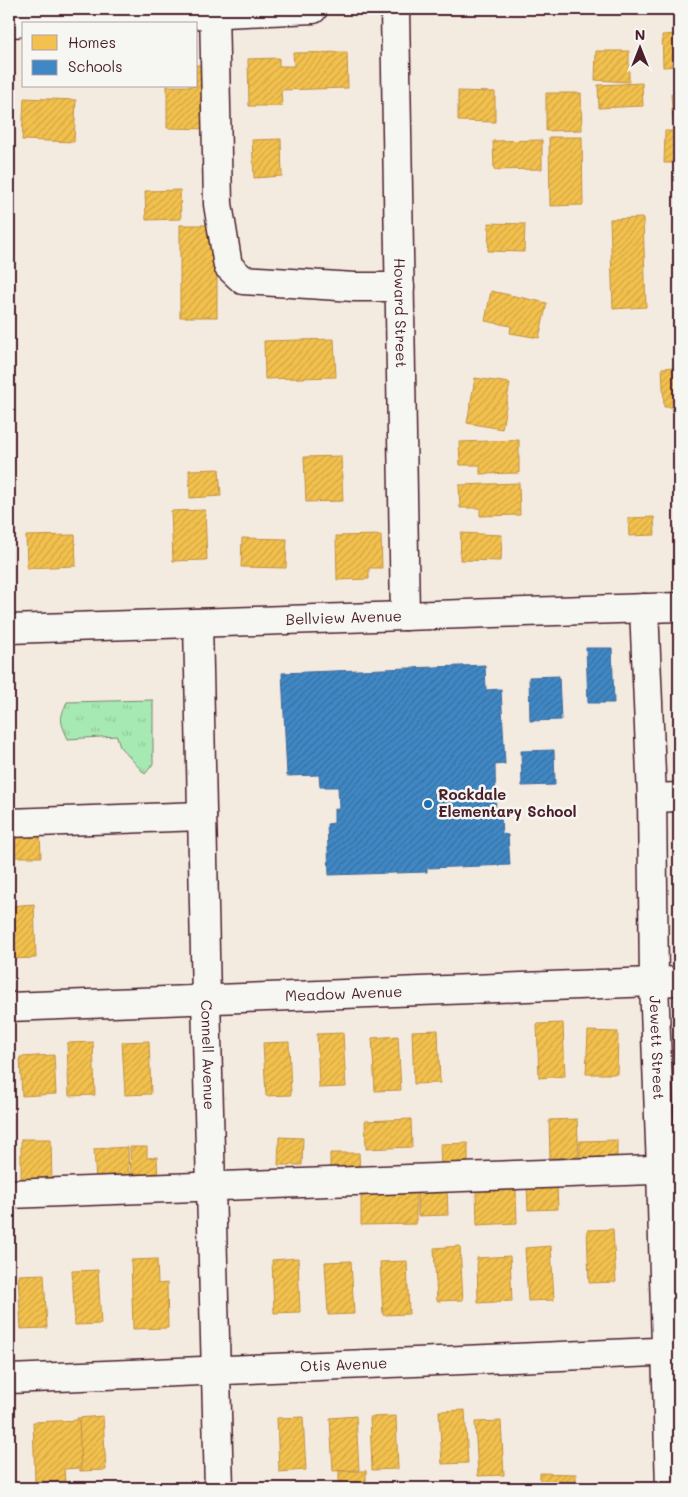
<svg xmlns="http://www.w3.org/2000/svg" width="688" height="1497" viewBox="0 0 688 1497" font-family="Mali,sans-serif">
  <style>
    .park { fill: url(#park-tufts); stroke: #78846e }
    .homes { fill: url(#homes-hatch); stroke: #c09044 }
    .schools { fill: url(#schools-hatch); stroke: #426897 }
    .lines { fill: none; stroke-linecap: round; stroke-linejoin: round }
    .minor-casing { stroke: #4a1f2b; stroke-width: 31 }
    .minor { stroke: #f6f6f2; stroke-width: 28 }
    .poi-dot { fill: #1f6fb2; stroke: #f6f6f2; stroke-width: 2 }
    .labels { text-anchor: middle; stroke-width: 5; stroke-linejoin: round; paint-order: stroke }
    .street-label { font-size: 15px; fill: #4a1f2b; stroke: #f6f6f2 }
    .poi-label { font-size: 15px; font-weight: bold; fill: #4a1f2b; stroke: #f6f6f2; text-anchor: start }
  </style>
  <defs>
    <pattern id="park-tufts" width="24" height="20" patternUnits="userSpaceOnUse" patternTransform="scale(1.25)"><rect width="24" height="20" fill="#a7e9b2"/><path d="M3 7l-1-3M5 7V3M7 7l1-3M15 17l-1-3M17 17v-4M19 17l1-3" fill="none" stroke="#91c799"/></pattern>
    <pattern id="homes-hatch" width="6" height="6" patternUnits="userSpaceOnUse" patternTransform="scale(1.25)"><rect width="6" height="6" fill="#f2c14e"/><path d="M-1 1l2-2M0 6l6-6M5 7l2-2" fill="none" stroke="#d1a544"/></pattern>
    <pattern id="schools-hatch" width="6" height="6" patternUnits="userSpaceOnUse" patternTransform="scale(1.25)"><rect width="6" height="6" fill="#3f88c5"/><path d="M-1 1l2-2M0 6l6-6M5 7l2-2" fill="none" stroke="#376fa0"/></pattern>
  </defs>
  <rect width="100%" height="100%" fill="#f4ebe0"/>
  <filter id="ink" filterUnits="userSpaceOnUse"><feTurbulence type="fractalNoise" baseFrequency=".02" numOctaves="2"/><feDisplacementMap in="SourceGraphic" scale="10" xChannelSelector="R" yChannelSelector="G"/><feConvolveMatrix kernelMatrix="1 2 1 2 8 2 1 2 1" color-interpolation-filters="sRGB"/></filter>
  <g filter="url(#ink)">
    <!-- park -->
    <path class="park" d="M153,700V764L145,774L120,747L117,736L68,739C60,721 59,719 67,702Z"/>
    <!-- homes -->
    <g class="homes">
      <polygon points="679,34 679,66 663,67 662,35"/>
      <polygon points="596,51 629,51 629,82 595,80"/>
      <polygon points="347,52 348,88 281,90 282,106 249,106 248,59 279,58 279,66 294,66 293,53"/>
      <polygon points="196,65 212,65 212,129 167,128 167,86 196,86"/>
      <polygon points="642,83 643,106 599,108 598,85"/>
      <polygon points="458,91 495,92 495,122 458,121"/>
      <polygon points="546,93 581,93 582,130 546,131"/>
      <polygon points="9,94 12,94 13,120 9,121"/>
      <polygon points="671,94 679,94 679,121 673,121"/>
      <polygon points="24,98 76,100 74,142 22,140"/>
      <polygon points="665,131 679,131 679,163 664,163"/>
      <polygon points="549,137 582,137 583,205 550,206"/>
      <polygon points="281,139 282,176 254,178 252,140"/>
      <polygon points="542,140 542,169 494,170 493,141"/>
      <polygon points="180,190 181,219 146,220 145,191"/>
      <polygon points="643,218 646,307 613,309 610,219"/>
      <polygon points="489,223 525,224 524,252 488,251"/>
      <rect x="180" y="225" width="37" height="92"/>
      <polygon points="491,291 547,303 539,338 510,333 511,326 485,321"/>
      <polygon points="334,339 336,377 265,379 264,341"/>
      <polygon points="679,367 679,407 664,407 662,368"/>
      <polygon points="475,378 510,383 502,429 467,423"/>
      <polygon points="519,440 519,473 480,474 480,465 460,465 459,442"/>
      <polygon points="341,456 343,501 306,502 304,457"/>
      <polygon points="219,469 221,496 190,498 189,470"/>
      <polygon points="519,483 520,515 480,516 480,508 460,508 459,485"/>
      <polygon points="205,510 207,560 173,561 171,511"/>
      <polygon points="654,517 655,535 629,536 628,518"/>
      <polygon points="675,526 679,526 679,557 677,557"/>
      <polygon points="461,533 502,535 501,561 460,560"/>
      <polygon points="75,535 76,566 27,568 26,536"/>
      <polygon points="381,535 382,568 369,568 369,579 337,580 336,536"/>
      <polygon points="242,538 287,539 286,568 241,567"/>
      <polygon points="11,831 40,831 41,857 12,857"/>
      <polygon points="34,904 36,958 10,959 9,906"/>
      <polygon points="563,1023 565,1076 539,1078 537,1024"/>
      <polygon points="438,1030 440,1083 414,1084 412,1031"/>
      <polygon points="588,1031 618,1032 617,1074 586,1074"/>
      <polygon points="343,1033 346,1087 319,1088 317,1034"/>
      <polygon points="398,1036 401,1090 375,1091 372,1038"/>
      <polygon points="149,1041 151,1094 125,1095 122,1042"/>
      <polygon points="93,1042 95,1095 69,1096 67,1043"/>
      <polygon points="289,1042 291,1095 266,1096 263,1043"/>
      <polygon points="54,1055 56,1094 22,1096 20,1057"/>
      <polygon points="411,1119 412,1147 366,1149 365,1121"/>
      <polygon points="577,1119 579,1157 550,1158 549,1120"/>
      <polygon points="279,1137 303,1138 302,1165 278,1165"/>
      <polygon points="21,1139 51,1139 52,1185 21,1186"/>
      <polygon points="617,1140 617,1165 580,1166 580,1141"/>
      <polygon points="468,1143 468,1170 441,1171 440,1144"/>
      <polygon points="128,1147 129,1181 96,1182 94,1149"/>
      <polygon points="130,1147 147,1147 147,1158 157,1157 158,1183 131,1183"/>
      <polygon points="330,1153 359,1153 360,1173 330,1174"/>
      <polygon points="557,1185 558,1209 528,1210 527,1186"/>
      <polygon points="447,1187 448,1215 418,1216 417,1188"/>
      <polygon points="516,1188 517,1223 477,1225 476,1189"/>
      <polygon points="416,1193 416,1224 361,1225 361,1194"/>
      <polygon points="613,1229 616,1282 589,1283 587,1230"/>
      <polygon points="460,1246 463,1300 437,1301 434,1248"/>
      <polygon points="551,1246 554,1300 528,1301 525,1248"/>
      <polygon points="510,1256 512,1301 478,1303 477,1258"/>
      <polygon points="298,1258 300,1312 274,1313 272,1260"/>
      <polygon points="157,1259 158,1284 167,1283 168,1328 133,1329 131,1260"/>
      <polygon points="351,1261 354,1314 328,1315 325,1262"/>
      <polygon points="407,1261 409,1314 383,1315 380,1262"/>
      <polygon points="98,1270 101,1324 75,1325 72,1271"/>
      <polygon points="44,1274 47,1328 21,1329 18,1275"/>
      <polygon points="465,1410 468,1463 442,1464 439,1411"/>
      <polygon points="103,1416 106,1470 80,1471 77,1418"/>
      <polygon points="356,1416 359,1470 333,1471 330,1418"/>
      <polygon points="396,1416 398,1469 372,1470 370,1417"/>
      <polygon points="303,1417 306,1470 279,1472 277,1418"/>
      <polygon points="79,1420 81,1468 64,1469 65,1481 35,1482 33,1422"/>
      <polygon points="501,1421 504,1475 478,1476 475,1422"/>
      <rect x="339" y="1471" width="27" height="17"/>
      <polygon points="540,1473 576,1474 576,1488 540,1488"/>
    </g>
    <!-- schools -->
    <g class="schools">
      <polygon points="586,648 612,648 614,703 588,703"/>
      <polygon points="485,665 486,690 501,689 505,764 495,765 496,816 501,816 502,834 508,835 510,865 427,868 427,872 329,875 327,824 334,823 334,809 339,809 338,787 320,787 319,775 287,776 282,673"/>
      <polygon points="559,676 561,720 530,721 529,677"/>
      <polygon points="554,750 555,785 522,786 521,751"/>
    </g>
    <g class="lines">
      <defs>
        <g id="minor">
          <polyline points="214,9 218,204 228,266 243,280 354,287 400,287"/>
          <path id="s1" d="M395,9L405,616"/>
          <polyline points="9,23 313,9"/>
          <path id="s2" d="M644,608L652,798L654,982L661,1169L670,1488"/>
          <path id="s3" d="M198,623L206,999L219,1488"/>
          <path id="s4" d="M9,629L679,607"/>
          <polyline points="652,798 679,797"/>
          <polyline points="9,823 202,816"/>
          <path id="s5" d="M9,1007L679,981"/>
          <polyline points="9,1194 679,1169"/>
          <path id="s6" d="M9,1379L679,1351"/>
        </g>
      </defs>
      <!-- minor casing -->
      <use href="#minor" class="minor-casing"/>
      <!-- minor -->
      <use href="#minor" class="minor"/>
    </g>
  </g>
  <!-- markers -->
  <circle class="poi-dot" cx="428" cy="804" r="5"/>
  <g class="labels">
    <!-- street labels -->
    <g class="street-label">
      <text dy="5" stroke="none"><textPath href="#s1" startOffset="304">Howard Street</textPath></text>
      <text dy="5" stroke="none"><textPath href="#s4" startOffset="335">Bellview Avenue</textPath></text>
      <text dy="5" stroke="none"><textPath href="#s5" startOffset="335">Meadow Avenue</textPath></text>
      <text dy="5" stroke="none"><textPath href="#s2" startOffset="440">Jewett Street</textPath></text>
      <text dy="5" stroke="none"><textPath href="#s3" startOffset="432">Connell Avenue</textPath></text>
      <text dy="5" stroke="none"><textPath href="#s6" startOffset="335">Otis Avenue</textPath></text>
    </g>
    <!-- poi labels -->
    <g class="poi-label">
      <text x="438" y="800">Rockdale<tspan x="438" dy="17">Elementary School</tspan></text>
    </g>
  </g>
  <!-- margin -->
  <rect width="688" height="1497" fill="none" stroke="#f6f6f2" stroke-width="30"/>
  <rect x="15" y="15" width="658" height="1467" fill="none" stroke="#4a1f2b" stroke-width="2" filter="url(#ink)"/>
  <!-- legend -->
  <rect x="22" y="22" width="175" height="65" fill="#f6f6f2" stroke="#b1a0a2"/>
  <rect x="32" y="35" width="25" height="15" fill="#f2c14e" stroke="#b1a0a2"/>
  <text x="68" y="48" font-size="15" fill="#4a1f2b">Homes</text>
  <rect x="32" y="60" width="25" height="15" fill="#3f88c5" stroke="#b1a0a2"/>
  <text x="68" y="72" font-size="15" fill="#4a1f2b">Schools</text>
  <!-- north arrow -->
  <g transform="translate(640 48)" stroke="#f6f6f2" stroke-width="4" paint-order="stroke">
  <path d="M0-4L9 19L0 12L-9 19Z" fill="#4a1f2b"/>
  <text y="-8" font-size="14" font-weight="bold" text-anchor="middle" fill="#4a1f2b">N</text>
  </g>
</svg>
